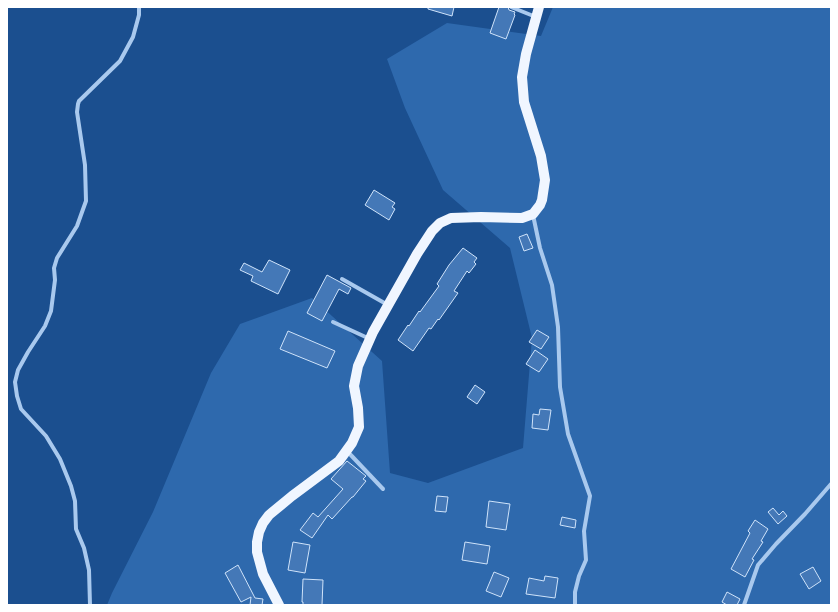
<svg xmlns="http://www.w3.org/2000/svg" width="838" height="612" viewBox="0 0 838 612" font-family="'DM Sans',sans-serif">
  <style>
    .green { fill: #2e69ad }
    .building { fill: #4478b7; stroke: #cfe3fa }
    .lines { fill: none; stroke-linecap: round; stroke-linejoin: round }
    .minor { stroke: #a9c9ee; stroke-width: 4 }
    .primary { stroke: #f0f6ff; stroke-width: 10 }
  </style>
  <rect width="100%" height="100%" fill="#1b4f8f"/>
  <!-- green -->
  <polygon class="green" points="553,7 831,7 831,605 107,605 112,593 153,512 211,373 240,324 312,298 382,361 390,473 428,483 523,448 532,338 510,248 443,190 405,108 387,59 447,23 541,36"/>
  <!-- building -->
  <g class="building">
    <polygon points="428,7 454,7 452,16 428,9"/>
    <polygon points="499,7 508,7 509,10 515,12 514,14 515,15 506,39 490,33"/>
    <polygon points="374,190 395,203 392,207 395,209 389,220 365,205"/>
    <polygon points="527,234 533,248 524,251 519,237"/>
    <polygon points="463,248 477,258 474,262 476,264 469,273 467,271 454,291 458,293 439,320 438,319 431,329 429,328 413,351 398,340 408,325 409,326 419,311 420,312 439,286 437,284 449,265"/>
    <polygon points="269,260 290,270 278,294 251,281 253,276 240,270 244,263 262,272"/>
    <polygon points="327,275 351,288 348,294 339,289 322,321 307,313"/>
    <polygon points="537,330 549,337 541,349 529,342"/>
    <polygon points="288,331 335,351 327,368 280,349"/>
    <polygon points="535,350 548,359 539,372 526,364"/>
    <polygon points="475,385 485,392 477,404 467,397"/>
    <polygon points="540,409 551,410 548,430 532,428 533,414 539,415"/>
    <polygon points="347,461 366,476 363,479 366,481 353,497 352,497 332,519 328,515 312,538 300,530 313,513 318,517 343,489 331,479"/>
    <polygon points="437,496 448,497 446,512 435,511"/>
    <polygon points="489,501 510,504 506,530 486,527"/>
    <polygon points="773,508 779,515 783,511 787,516 778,524 768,512"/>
    <polygon points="562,517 576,520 575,528 560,525"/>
    <polygon points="755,520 768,529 761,541 763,542 752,559 754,560 745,577 731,569 750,533 748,531"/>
    <polygon points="293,542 310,545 305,573 288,570"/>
    <polygon points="465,542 490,546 487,564 462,560"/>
    <polygon points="238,565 255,598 263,599 262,605 250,605 251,597 241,602 225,573"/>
    <polygon points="813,567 821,581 809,589 800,574"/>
    <polygon points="494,572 509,578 501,597 486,591"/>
    <polygon points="545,576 558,578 555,598 526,594 529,578 544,581"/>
    <polygon points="303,579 323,580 322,605 303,605 303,602 302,602"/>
    <polygon points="727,592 740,599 737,605 727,605 722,602"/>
  </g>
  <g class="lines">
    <!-- minor -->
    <g class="minor">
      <polyline points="511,7 536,17"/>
      <polyline points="533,215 540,248 552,285 558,327 560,387 568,434 590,496 584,531 586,560 579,576 575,592 575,605"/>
      <polyline points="342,279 388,305"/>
      <polyline points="333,322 370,339"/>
      <polyline points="347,451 383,489"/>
      <polyline points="90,605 89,570 84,548 76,529 75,501 71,486 60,459 46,436 21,409 17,396 15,382 18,370 28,352 45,326 51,311 55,280 54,268 57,258 77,226 86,201 85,165 77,112 78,104 79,101 120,61 133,37 139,15 139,7"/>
      <polyline points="744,605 758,565 776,544 805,514 831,484"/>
    </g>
    <!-- primary -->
    <polyline class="primary" points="279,605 263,574 257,552 257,542 259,532 263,523 269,515 292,496 339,461 352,443 359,427 358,408 354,386 358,366 373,332 417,254 432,231 440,223 451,218 481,217 522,218 533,214 540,205 542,200 545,180 541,156 524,102 522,77 526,54 539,7"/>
  </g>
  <!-- border -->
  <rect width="838" height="612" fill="none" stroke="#ffffff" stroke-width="16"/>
</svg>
